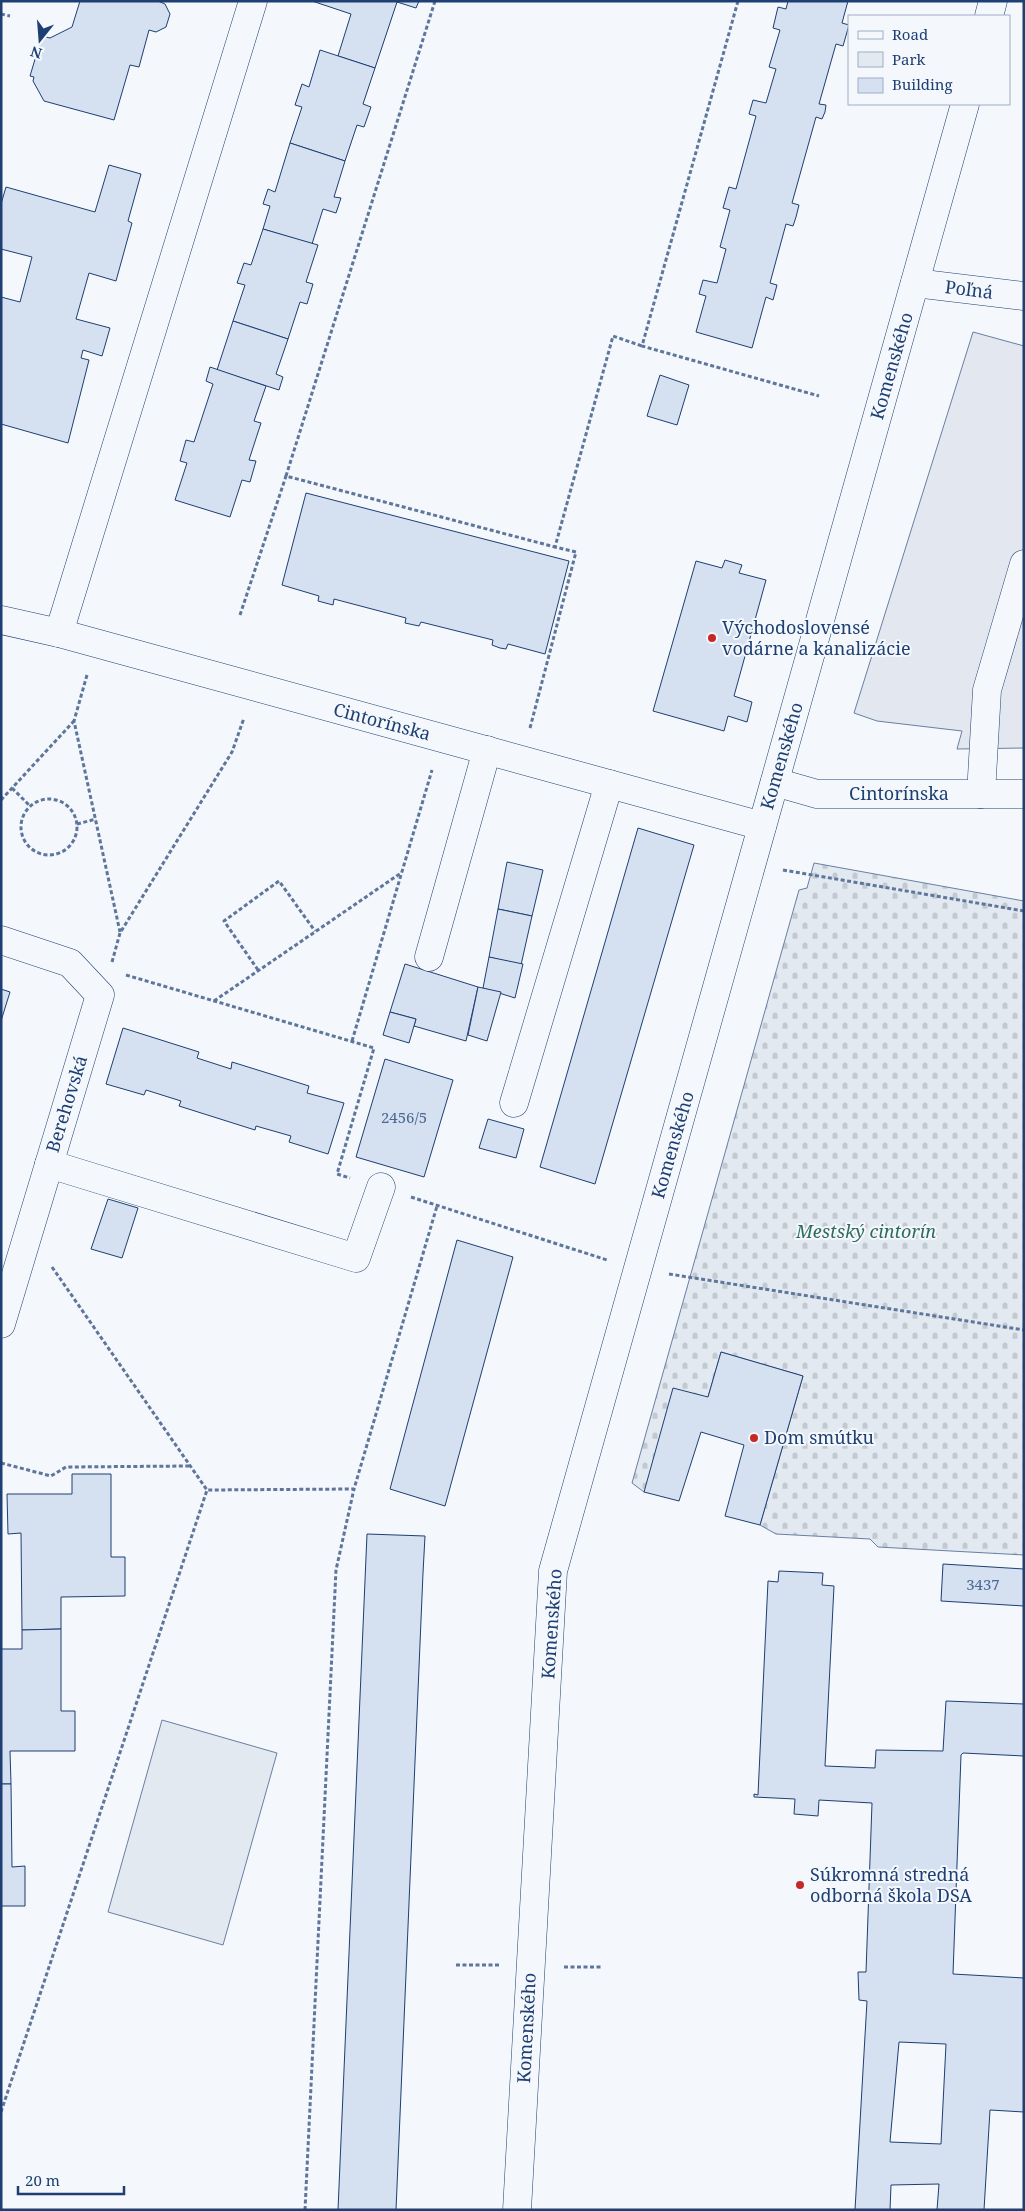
<svg xmlns="http://www.w3.org/2000/svg" width="1025" height="2211" viewBox="0 0 1025 2211" font-family="'Noto Serif',serif">
  <style>
    .cemetery { fill: url(#cemetery-stones); stroke: #687fa3 }
    .park { fill: #e3e9f0; stroke: #687fa3 }
    .parking { fill: #e3e8f0; stroke: #687fa3 }
    .building { fill: #d5e0f0; stroke: #1d3f73; fill-rule: evenodd }
    .lines { fill: none; stroke-linecap: round; stroke-linejoin: round }
    .minor-casing { stroke: #1d3f73; stroke-width: 29 }
    .path { stroke: #5e769c; stroke-width: 3; stroke-dasharray: 4 2.5; stroke-linecap: butt }
    .minor { stroke: #f4f7fb; stroke-width: 28 }
    .poi-dot { fill: #c62828; stroke: #f4f7fb; stroke-width: 2 }
    .labels { text-anchor: middle; stroke-width: 4; stroke-linejoin: round; paint-order: stroke }
    .number-label { font-size: 15px; fill: #4b6792 }
    .street-label { font-size: 18px; fill: #1d3f73; stroke: #f4f7fb }
    .poi-label { font-size: 18px; fill: #1d3f73; stroke: #f4f7fb; text-anchor: start }
    .park-label { font-size: 18px; font-style: italic; fill: #2c6c60; stroke: #f4f7fb }
  </style>
  <defs>
    <pattern id="cemetery-stones" width="16" height="16" patternUnits="userSpaceOnUse" patternTransform="scale(1.25)"><rect width="16" height="16" fill="#e3e9f0"/><path d="M2 7V4a2 2 0 0 1 4 0v3zM10 15v-3a2 2 0 0 1 4 0v3z" fill="#c2c9d1"/></pattern>
  </defs>
  <rect width="100%" height="100%" fill="#f4f7fb"/>
  <!-- cemetery -->
  <polygon class="cemetery" points="814,863 1024,901 1024,1555 878,1547 870,1539 776,1534 760,1525 803,1376 721,1352 708,1397 644,1492 632,1483 799,890 807,888"/>
  <!-- park -->
  <polygon class="park" points="162,1720 277,1753 223,1945 108,1912"/>
  <!-- parking -->
  <polygon class="parking" points="973,332 1024,346 1024,748 957,749 962,731 877,721 854,713"/>
  <!-- building -->
  <g class="building">
    <polygon points="80,1 158,1 165,4 170,14 166,27 156,32 149,30 139,67 130,65 114,120 44,101 33,81 34,77 30,76 42,36 50,38 72,27"/>
    <polygon points="312,1 419,1 416,8 397,2 375,68 338,56 351,14"/>
    <polygon points="788,1 848,1 842,23 849,25 843,46 836,44 819,104 826,105 825,112 822,119 816,117 792,203 799,205 796,217 793,226 786,224 770,283 777,285 773,300 766,297 752,348 696,332 706,296 699,294 703,280 717,283 726,249 720,247 730,210 723,208 729,187 736,189 756,116 749,114 753,100 766,103 776,69 769,67 780,30 773,28 778,7 786,9"/>
    <polygon points="320,50 375,68 363,104 371,107 364,127 357,125 345,161 290,143 302,107 295,105 302,84 309,87"/>
    <polygon points="290,143 345,161 334,197 341,198 336,213 323,209 312,244 263,229 270,206 263,204 268,189 275,192"/>
    <polygon points="109,165 141,174 128,221 132,223 116,281 89,273 76,319 110,328 102,356 83,350 81,358 89,360 68,443 1,424 1,297 20,302 32,257 1,249 1,204 6,187 95,212"/>
    <polygon points="263,229 318,245 306,282 313,284 307,304 300,302 288,339 233,321 245,285 237,283 244,263 251,265"/>
    <polygon points="233,321 288,339 276,374 283,377 279,390 217,370"/>
    <polygon points="210,367 266,386 254,421 261,423 249,460 256,461 250,482 242,480 230,517 175,500 187,463 180,461 186,440 194,442 213,384 206,381"/>
    <polygon points="660,375 689,385 677,425 647,416"/>
    <polygon points="306,493 569,561 545,654 508,644 506,649 500,648 492,645 493,640 421,622 419,626 405,623 406,618 334,599 333,605 318,601 319,596 282,585"/>
    <polygon points="725,560 742,565 739,573 766,580 734,696 752,702 747,722 728,716 724,731 653,711 696,561 722,568"/>
    <polygon points="638,828 694,845 595,1184 540,1167"/>
    <polygon points="507,862 543,870 532,916 498,909"/>
    <polygon points="498,909 532,916 521,965 489,957"/>
    <polygon points="489,957 523,964 515,998 483,988"/>
    <polygon points="405,964 478,987 466,1041 414,1026 416,1019 390,1012"/>
    <polygon points="478,987 501,992 487,1041 468,1035"/>
    <polygon points="1,989 10,992 1,1021"/>
    <polygon points="390,1012 416,1019 409,1043 383,1035"/>
    <polygon points="123,1028 199,1052 197,1058 231,1069 232,1062 309,1086 307,1093 344,1103 328,1154 289,1142 291,1136 256,1126 255,1130 179,1106 181,1101 146,1090 144,1095 106,1084"/>
    <polygon points="385,1059 453,1080 424,1177 356,1157"/>
    <polygon points="488,1119 524,1129 516,1158 479,1148"/>
    <polygon points="108,1199 138,1208 122,1258 91,1249"/>
    <polygon points="457,1240 513,1257 445,1506 390,1489"/>
    <polygon points="721,1352 803,1376 760,1525 725,1516 744,1445 701,1432 679,1501 644,1492 673,1388 708,1397"/>
    <polygon points="72,1474 111,1474 111,1557 125,1557 125,1596 61,1597 61,1629 22,1630 21,1533 8,1534 7,1494 72,1494"/>
    <polygon points="367,1534 425,1536 423,1573 396,2210 338,2210"/>
    <polygon points="943,1564 1024,1569 1024,1606 941,1601"/>
    <path d="M779,1571L823,1573L822,1585L834,1586L825,1766L875,1768L876,1750L943,1751L946,1701L1024,1704V1756L963,1753L961,1755L953,1974L1024,1978V2112L990,2110L984,2210H937L939,2184L891,2185L890,2210H855L867,2001L859,2000L858,1972H866L872,1803L819,1800L818,1816L794,1814L795,1799L754,1797V1794L758,1795L768,1581L778,1582ZM899,2042L946,2044L941,2144L890,2142Z"/>
    <polygon points="61,1629 61,1711 75,1711 75,1751 10,1751 11,1784 1,1784 1,1649 22,1649 22,1630"/>
    <polygon points="1,1784 11,1784 12,1867 25,1866 25,1906 1,1906"/>
  </g>
  <g class="lines">
    <defs>
      <g id="minor">
        <polyline points="989,16 993,1"/>
        <polyline points="915,283 1024,296"/>
        <polyline points="1,620 59,633 762,826"/>
        <polyline points="59,633 253,1"/>
        <polyline points="775,782 817,794 1024,794"/>
        <polyline points="981,794 987,690 1024,564"/>
        <polyline points="1,940 70,963 100,995 1,1324"/>
        <polyline points="429,957 487,750"/>
        <polyline points="514,1103 609,784"/>
        <polyline points="49,1164 356,1258 381,1187"/>
        <polyline points="517,2210 553,1571 965,104"/>
      </g>
    </defs>
    <!-- minor casing -->
    <use href="#minor" class="minor-casing"/>
    <!-- path -->
    <g class="path">
      <polyline points="435,1 286,476 555,547"/>
      <polyline points="738,1 642,346 819,396"/>
      <polyline points="1,14 10,16"/>
      <polyline points="240,615 286,476"/>
      <polyline points="87,675 74,721 120,932"/>
      <polyline points="530,728 576,552 555,547 613,336 642,346"/>
      <polyline points="12,788 30,806"/>
      <circle cx="49" cy="827" r="28"/>
      <polyline points="1,800 74,721"/>
      <polyline points="77,824 96,819"/>
      <polyline points="783,870 1024,911"/>
      <polyline points="112,962 120,933 232,752 244,718"/>
      <polyline points="258,970 224,921 279,881 315,931"/>
      <polyline points="126,975 374,1048 337,1174 350,1178"/>
      <polyline points="214,1001 401,873"/>
      <polyline points="352,1041 432,770"/>
      <polyline points="411,1197 607,1260"/>
      <polyline points="52,1267 207,1490"/>
      <polyline points="669,1274 1024,1330"/>
      <polyline points="1,1463 51,1476 66,1467 190,1466"/>
      <polyline points="456,1965 500,1965"/>
      <polyline points="564,1967 601,1967"/>
      <polyline points="1,2112 207,1490 354,1489 437,1206"/>
      <polyline points="305,2210 336,1570 354,1489"/>
    </g>
    <!-- minor -->
    <use href="#minor" class="minor"/>
  </g>
  <!-- markers -->
  <g class="poi-dot">
    <circle cx="712" cy="638" r="5"/>
    <circle cx="754" cy="1438" r="5"/>
    <circle cx="800" cy="1885" r="5"/>
  </g>
  <g class="labels">
    <!-- number labels -->
    <g class="number-label">
      <text x="404" y="1123">2456/5</text>
      <text x="983" y="1590">3437</text>
    </g>
    <!-- street labels -->
    <g class="street-label">
      <text transform="translate(969 290) rotate(7)" y="6">Poľná</text>
      <text transform="translate(892 366) rotate(-74)" y="6">Komenského</text>
      <text transform="translate(382 722) rotate(15)" y="6">Cintorínska</text>
      <text transform="translate(782 756) rotate(-74)" y="6">Komenského</text>
      <text x="899" y="800">Cintorínska</text>
      <text transform="translate(67 1104) rotate(-73)" y="6">Berehovská</text>
      <text transform="translate(673 1145) rotate(-74)" y="6">Komenského</text>
      <text transform="translate(552 1624) rotate(-86)" y="6">Komenského</text>
      <text transform="translate(527 2028) rotate(-87)" y="6">Komenského</text>
    </g>
    <!-- poi labels -->
    <g class="poi-label">
      <text x="722" y="634">Východoslovensé<tspan x="722" dy="21">vodárne a kanalizácie</tspan></text>
      <text x="764" y="1444">Dom smútku</text>
      <text x="810" y="1881">Súkromná stredná<tspan x="810" dy="21">odborná škola DSA</tspan></text>
    </g>
    <!-- park labels -->
    <g class="park-label">
      <text x="866" y="1238">Mestský cintorín</text>
    </g>
  </g>
  <!-- border -->
  <rect width="1025" height="2211" fill="none" stroke="#1d3f73" stroke-width="5"/>
  <!-- legend -->
  <rect x="848" y="15" width="162" height="90" fill="#f4f7fb" stroke="#9eadc5"/>
  <rect x="858" y="31" width="25" height="8" fill="#f4f7fb" stroke="#9eadc5"/>
  <text x="892" y="40" font-size="15" fill="#1d3f73">Road</text>
  <rect x="858" y="52" width="25" height="15" fill="#e3e9f0" stroke="#9eadc5"/>
  <text x="892" y="65" font-size="15" fill="#1d3f73">Park</text>
  <rect x="858" y="78" width="25" height="15" fill="#d5e0f0" stroke="#9eadc5"/>
  <text x="892" y="90" font-size="15" fill="#1d3f73">Building</text>
  <!-- north arrow -->
  <g transform="translate(40 40) rotate(197)" stroke="#f4f7fb" stroke-width="4" paint-order="stroke">
  <path d="M0-4L9 19L0 12L-9 19Z" fill="#1d3f73"/>
  <text y="-8" font-size="14" font-weight="bold" text-anchor="middle" fill="#1d3f73">N</text>
  </g>
  <!-- scale -->
  <path d="M18 2186v8h106v-8" fill="none" stroke="#1d3f73" stroke-width="2.5"/>
  <text x="25" y="2186" font-size="15" fill="#1d3f73" stroke="#f4f7fb" stroke-width="4" paint-order="stroke">20 m</text>
</svg>
